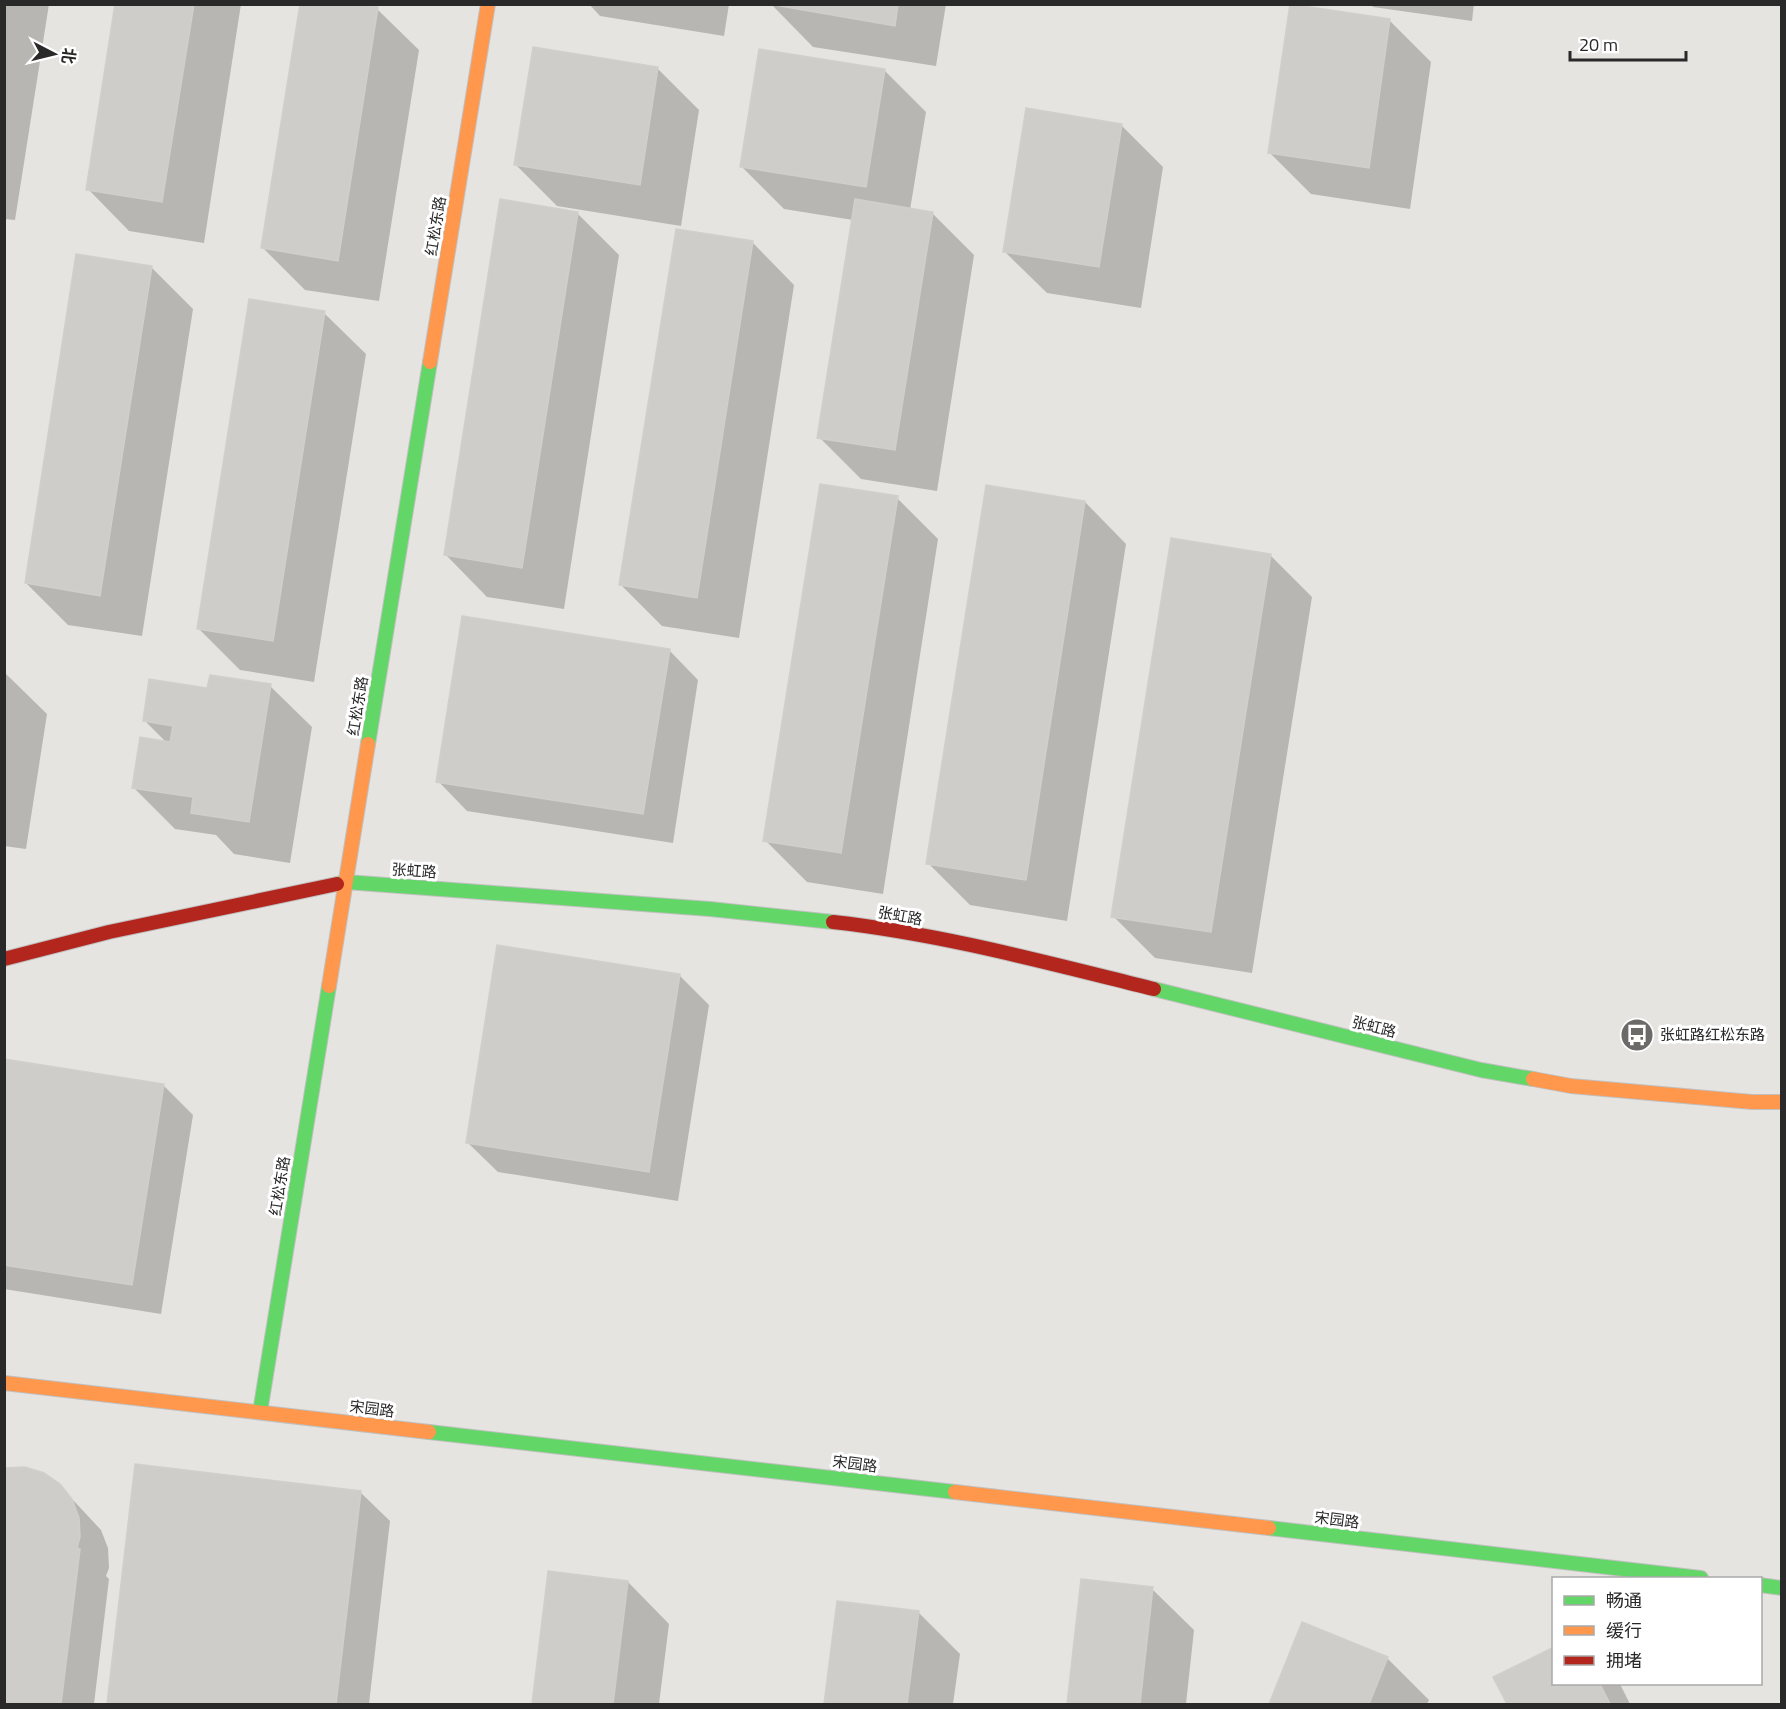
<svg xmlns="http://www.w3.org/2000/svg" width="1786" height="1709" viewBox="0 0 1786 1709" font-family="'Titillium Web','Noto Sans SC',sans-serif">
  <style>
    .shadow { fill: #0003 }
    .building { fill: #cfcdca; stroke: #d1cfcc; stroke-width: 1.5 }
    .lines { fill: none; stroke-linecap: round; stroke-linejoin: round }
    .fast-casing { stroke: #c0c0c0; stroke-width: 16 }
    .slow-casing { stroke: #c0c0c0; stroke-width: 16 }
    .jam-casing { stroke: #c0c0c0; stroke-width: 16 }
    .fast { stroke: #63d668; stroke-width: 14 }
    .slow { stroke: #ff974d; stroke-width: 14 }
    .jam { stroke: #b3261e; stroke-width: 14 }
    .labels { text-anchor: middle; stroke-width: 6; stroke-linejoin: round; paint-order: stroke }
    .street-label { font-size: 15px; fill: #292929; stroke: #fff }
    .poi-label { font-size: 15px; fill: #292929; stroke: #fff; text-anchor: start }
  </style>
  <rect width="100%" height="100%" fill="#e6e4e0"/>
  <!-- shadow -->
  <g class="shadow">
    <polygon points="4,4 49,4 15,220 4,219"/>
    <polygon points="117,4 241,4 204,243 129,231 88,189"/>
    <polygon points="589,4 729,4 724,36 600,16"/>
    <polygon points="771,4 946,4 936,66 813,47"/>
    <polygon points="1371,4 1474,4 1472,21 1373,7"/>
    <polygon points="377,9 419,50 379,301 305,290 263,248"/>
    <polygon points="1389,20 1431,62 1410,209 1311,194 1270,153"/>
    <polygon points="657,68 699,110 681,226 557,206 516,165"/>
    <polygon points="884,70 926,112 910,210 932,213 974,255 937,491 861,479 819,437 853,220 784,209 742,167"/>
    <polygon points="1121,125 1163,167 1141,308 1047,293 1005,252"/>
    <polygon points="577,213 619,255 564,609 487,597 446,555"/>
    <polygon points="753,243 794,285 739,638 662,626 621,585"/>
    <polygon points="152,268 193,309 142,636 68,625 26,583"/>
    <polygon points="324,313 366,354 314,682 240,670 198,628"/>
    <polygon points="897,498 938,539 883,894 807,882 765,840"/>
    <polygon points="1085,502 1126,544 1067,921 970,905 928,863"/>
    <polygon points="1270,555 1312,597 1252,973 1155,958 1113,916"/>
    <polygon points="669,650 698,680 673,843 467,811 438,781"/>
    <polygon points="4,672 47,714 26,849 4,846"/>
    <polygon points="270,686 312,727 290,863 234,854 216,835 175,829 133,787 167,743 144,720"/>
    <polygon points="679,975 709,1005 678,1201 498,1172 468,1143"/>
    <polygon points="4,1060 163,1085 193,1115 161,1314 4,1289"/>
    <polygon points="136,1466 360,1492 390,1521 369,1704 109,1704"/>
    <polygon points="4,1470 59,1485 101,1530 108,1548 109,1568 106,1576 109,1579 94,1704 4,1704"/>
    <polygon points="549,1573 628,1582 669,1624 659,1704 533,1704"/>
    <polygon points="1083,1581 1152,1589 1194,1630 1186,1704 1068,1704"/>
    <polygon points="838,1602 918,1612 960,1654 953,1704 826,1704"/>
    <polygon points="1303,1624 1388,1659 1429,1700 1427,1704 1270,1704"/>
    <polygon points="1496,1678 1554,1684 1620,1684 1630,1704 1509,1704"/>
  </g>
  <!-- building -->
  <g class="building">
    <polygon points="115,4 194,4 162,202 86,190"/>
    <polygon points="300,4 361,4 378,7 338,261 261,248"/>
    <polygon points="769,4 898,4 895,26"/>
    <polygon points="1290,4 1390,19 1369,168 1268,153"/>
    <polygon points="533,47 658,67 640,185 514,165"/>
    <polygon points="759,49 885,69 866,187 740,167"/>
    <polygon points="1026,108 1122,124 1099,267 1003,252"/>
    <polygon points="500,199 578,212 522,568 444,555"/>
    <polygon points="855,199 933,212 895,450 817,438"/>
    <polygon points="676,229 753,241 697,598 619,585"/>
    <polygon points="76,254 152,266 100,596 25,583"/>
    <polygon points="249,299 325,311 273,641 197,629"/>
    <polygon points="820,484 898,496 841,853 763,841"/>
    <polygon points="986,485 1085,501 1026,880 926,864"/>
    <polygon points="1171,538 1271,554 1211,932 1111,917"/>
    <polygon points="462,616 670,649 643,814 436,782"/>
    <polygon points="210,675 271,684 249,822 191,813 193,797 132,788 140,737 170,742 173,726 143,721 149,679 207,688"/>
    <polygon points="497,945 680,974 649,1172 466,1143"/>
    <polygon points="4,1059 164,1084 132,1285 4,1265"/>
    <polygon points="135,1464 361,1491 336,1704 107,1704"/>
    <polygon points="25,1467 44,1473 60,1484 72,1499 79,1518 80,1537 77,1548 80,1549 61,1704 4,1704 4,1468"/>
    <polygon points="548,1571 628,1581 613,1704 532,1704"/>
    <polygon points="1081,1579 1153,1587 1140,1704 1067,1704"/>
    <polygon points="837,1601 919,1611 907,1704 824,1704"/>
    <polygon points="1302,1622 1388,1657 1369,1704 1269,1704"/>
    <polygon points="1554,1647 1554,1684 1600,1684 1610,1704 1507,1704 1493,1677"/>
  </g>
  <g class="lines">
    <defs>
      <g id="fast">
        <polyline points="368,744 430,362"/>
        <polyline points="337,884 346,882 710,909 833,922"/>
        <polyline points="1154,989 1481,1070 1533,1079"/>
        <polyline points="260,1412 329,986"/>
        <polyline points="429,1432 955,1492"/>
        <polyline points="1269,1528 1701,1578"/>
        <polyline points="1760,1585 1782,1588"/>
      </g>
      <g id="slow">
        <polyline points="430,362 488,4"/>
        <polyline points="329,986 368,744"/>
        <polyline points="1533,1079 1571,1086 1752,1102 1782,1102"/>
        <polyline points="4,1383 429,1432"/>
        <polyline points="955,1492 1269,1528"/>
      </g>
      <g id="jam">
        <path d="M833,922C942,934 1048,963 1154,989"/>
        <polyline points="4,959 109,932 337,884"/>
      </g>
    </defs>
    <!-- fast casing -->
    <use href="#fast" class="fast-casing"/>
    <!-- slow casing -->
    <use href="#slow" class="slow-casing"/>
    <!-- jam casing -->
    <use href="#jam" class="jam-casing"/>
    <!-- fast -->
    <use href="#fast" class="fast"/>
    <!-- slow -->
    <use href="#slow" class="slow"/>
    <!-- jam -->
    <use href="#jam" class="jam"/>
  </g>
  <!-- icons -->
  <defs>
    <symbol id="bus-disc" viewBox="-11 -11 22 22"><circle r="9.5" fill="#6b6a69" stroke="#fff"/><path d="M-5-6H5V4H4V6H2V4H-2V6H-4V4H-5ZM-3.5-4V0h7V-4ZM-3.5 1.2v1.5H-2V1.2ZM2 1.2v1.5H3.5V1.2Z" fill="#fff"/></symbol>
  </defs>
  <g fill-rule="evenodd">
    <use href="#bus-disc" x="1618" y="1016" width="38" height="38"/>
  </g>
  <g class="labels">
    <!-- street labels -->
    <g class="street-label">
      <text transform="translate(436 226) rotate(-81)" y="5">红松东路</text>
      <text transform="translate(358 706) rotate(-81)" y="5">红松东路</text>
      <text transform="translate(414 871) rotate(4)" y="5">张虹路</text>
      <text transform="translate(900 916) rotate(10)" y="5">张虹路</text>
      <text transform="translate(1374 1027) rotate(14)" y="5">张虹路</text>
      <text transform="translate(280 1186) rotate(-81)" y="5">红松东路</text>
      <text transform="translate(372 1409) rotate(7)" y="5">宋园路</text>
      <text transform="translate(855 1464) rotate(7)" y="5">宋园路</text>
      <text transform="translate(1337 1520) rotate(7)" y="5">宋园路</text>
    </g>
    <!-- poi labels -->
    <g class="poi-label">
      <text x="1660" y="1040">张虹路红松东路</text>
    </g>
  </g>
  <!-- border -->
  <rect width="1786" height="1709" fill="none" stroke="#292929" stroke-width="12"/>
  <!-- legend -->
  <rect x="1552" y="1577" width="210" height="108" fill="#ffffff" stroke="#a9a9a9" stroke-width="1.5"/>
  <rect x="1564" y="1596" width="30" height="9" fill="#63d668" stroke="#a9a9a9" stroke-width="1.5"/>
  <text x="1606" y="1607" font-size="18" fill="#292929">畅通</text>
  <rect x="1564" y="1626" width="30" height="9" fill="#ff974d" stroke="#a9a9a9" stroke-width="1.5"/>
  <text x="1606" y="1637" font-size="18" fill="#292929">缓行</text>
  <rect x="1564" y="1656" width="30" height="9" fill="#b3261e" stroke="#a9a9a9" stroke-width="1.5"/>
  <text x="1606" y="1667" font-size="18" fill="#292929">拥堵</text>
  <!-- north arrow -->
  <g transform="translate(54 54) rotate(97)" stroke="#ffffff" stroke-width="4.5" paint-order="stroke">
  <path d="M0-4.5L10 22L0 15L-10 22Z" fill="#292929"/>
  <text y="-9" font-size="16" font-weight="bold" text-anchor="middle" fill="#292929">北</text>
  </g>
  <!-- scale -->
  <path d="M1570 51v9h116v-9" fill="none" stroke="#292929" stroke-width="3"/>
  <text x="1579" y="51" font-size="18" fill="#292929" stroke="#ffffff" stroke-width="4.5" paint-order="stroke">20 m</text>
</svg>
